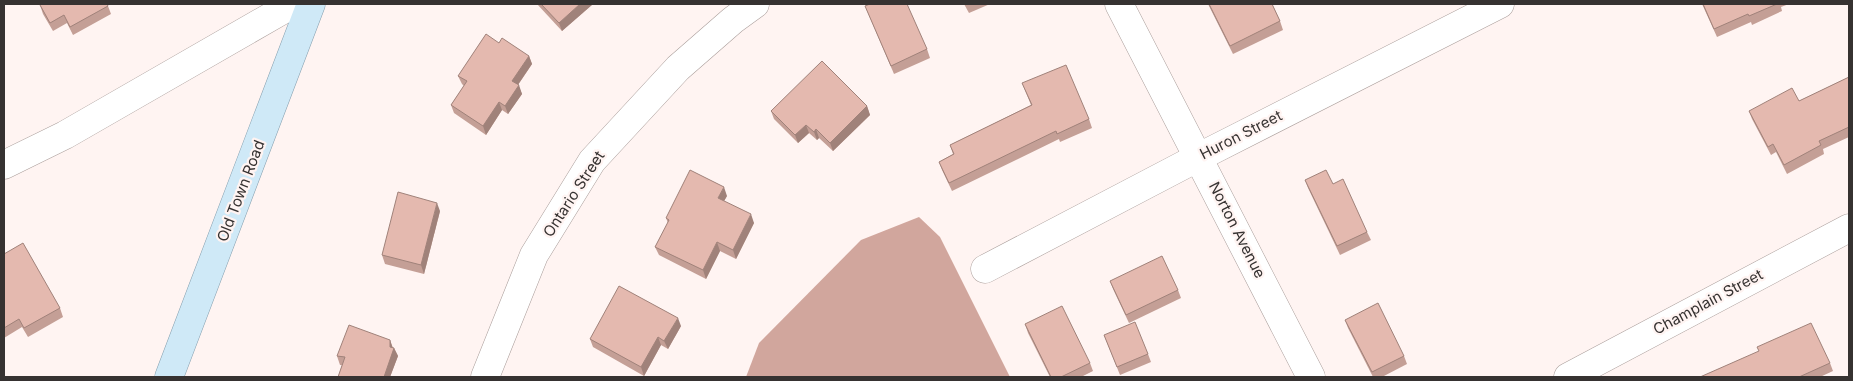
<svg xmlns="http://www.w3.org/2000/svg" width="1853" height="381" viewBox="0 0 1853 381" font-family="Inter,sans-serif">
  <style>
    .forest { fill: #d1a69d }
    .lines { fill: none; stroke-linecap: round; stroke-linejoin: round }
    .minor-casing { stroke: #ab9f9c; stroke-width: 29 }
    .major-casing { stroke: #859fae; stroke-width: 29 }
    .minor { stroke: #fff; stroke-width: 28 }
    .major { stroke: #cfe9f7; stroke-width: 28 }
    .wall { fill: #c49f96 }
    .shaded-wall { fill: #a0827a }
    .building { fill: #e4b9af; stroke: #a0827a }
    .labels { text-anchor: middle; stroke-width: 4.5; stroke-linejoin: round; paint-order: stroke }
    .street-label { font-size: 15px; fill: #363231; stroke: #fff4f2 }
  </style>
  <rect width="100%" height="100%" fill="#fff4f2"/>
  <!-- forest -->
  <polygon class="forest" points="919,217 940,237 1010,377 746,377 759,343 861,240"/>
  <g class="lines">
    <defs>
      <g id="minor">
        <polyline points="1119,4 1311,377"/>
        <polyline points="4,165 65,135 293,4"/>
        <polyline points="985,269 1199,157 1500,4"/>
        <polyline points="485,377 534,255 592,161 678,68 733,20 755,4"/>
        <polyline points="1568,377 1849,228"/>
      </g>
      <polyline id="major" points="169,377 311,4"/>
    </defs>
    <!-- minor casing -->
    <use href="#minor" class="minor-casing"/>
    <!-- major casing -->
    <use href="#major" class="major-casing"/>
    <!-- minor -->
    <use href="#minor" class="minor"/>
    <!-- major -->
    <use href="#major" class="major"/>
  </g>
  <!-- wall -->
  <g class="wall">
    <polygon points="537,4 593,4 562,31"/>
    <polygon points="964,4 990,4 969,13"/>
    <polygon points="1208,4 1272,4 1280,21 1283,30 1233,54"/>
    <polygon points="1702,4 1789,4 1781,7 1782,11 1752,25 1751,22 1717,37"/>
    <polygon points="40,5 108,6 111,14 73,35 67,23 53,31 43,14"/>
    <polygon points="865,6 927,49 930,58 894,74"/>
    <polygon points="499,43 529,56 532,64 518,85 522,94 508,114 502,110 486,135 454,113 451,105 464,86 462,84 458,76"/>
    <polygon points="1849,77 1849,137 1823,149 1824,154 1787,174 1776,152 1771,155 1752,119 1749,111 1799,101"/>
    <polygon points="1022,83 1089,119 1092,128 1060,142 1059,139 952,191 942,170 939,162 953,154 950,145 1031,105"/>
    <polygon points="867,106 870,115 833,151 819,138 817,140 809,133 798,143 774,119 771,111"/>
    <polygon points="1305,180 1333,184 1367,232 1371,240 1340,255 1308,188"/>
    <polygon points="727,196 724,201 754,223 736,259 720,251 706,279 659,255 655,247 668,223 666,218"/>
    <polygon points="440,211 424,274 385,264 382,255"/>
    <polygon points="4,254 60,308 63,317 28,337 22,327 4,338"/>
    <polygon points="1110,281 1178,290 1181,298 1129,323 1113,289"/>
    <polygon points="1345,320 1404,356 1407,364 1382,377 1373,377 1348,328"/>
    <polygon points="1025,324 1090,363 1093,371 1081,377 1050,377 1028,333"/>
    <polygon points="681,326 668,349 661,345 644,376 593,347 590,339"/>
    <polygon points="1104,335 1148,354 1151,362 1120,375"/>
    <polygon points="390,340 393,348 394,348 398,356 390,377 338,377 342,365 340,365 337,356"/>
    <polygon points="1830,363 1833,371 1820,377 1700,377"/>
  </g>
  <!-- shaded-wall -->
  <g class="shaded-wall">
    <polygon points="580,4 593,4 562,31 559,23"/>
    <polygon points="529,56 532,64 515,89 512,81"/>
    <polygon points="519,85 522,94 508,114 505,106"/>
    <polygon points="499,102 502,110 486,135 483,126"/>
    <polygon points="867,106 870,115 833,151 830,143"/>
    <polygon points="806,125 809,133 798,143 795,135"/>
    <polygon points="816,129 819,138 817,140 814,132"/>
    <polygon points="724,187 727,196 721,206 718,198"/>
    <polygon points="437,203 440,211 424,274 421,265"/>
    <polygon points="751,214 754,223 736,259 733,250"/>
    <polygon points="717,242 720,251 706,279 703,270"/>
    <polygon points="678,318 681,326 668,349 664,341"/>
    <polygon points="658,337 661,345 644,376 641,367"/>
    <polygon points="390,340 393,349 394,348 398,356 390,377 384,377"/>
  </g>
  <!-- building -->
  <g class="building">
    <polygon points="40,4 107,4 108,6 70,27 64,15 50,23 40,5"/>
    <polygon points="541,4 580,4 559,23"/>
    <polygon points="870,4 907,4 927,49 891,66 865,6"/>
    <polygon points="1209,4 1272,4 1280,21 1230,46"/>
    <polygon points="1703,4 1777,4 1749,16 1748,14 1714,29"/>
    <polygon points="486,34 499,43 502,38 529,56 512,81 519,85 505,106 499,102 483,126 451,105 467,81 458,76"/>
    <polygon points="822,61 867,106 830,143 816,129 814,132 806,125 795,135 771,111"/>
    <polygon points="1066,65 1089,119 1057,134 1056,131 949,183 939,162 954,154 950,145 1032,105 1022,83"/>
    <polygon points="1849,77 1849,127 1819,141 1821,145 1784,165 1773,144 1768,147 1749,111 1792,88 1799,101"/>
    <polygon points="690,170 724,187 718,198 751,214 733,250 717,242 703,270 655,247 669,220 666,218"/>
    <polygon points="1326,170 1333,184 1343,179 1367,232 1337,246 1305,180"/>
    <polygon points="398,192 437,203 421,265 382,255"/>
    <polygon points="23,243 60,308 24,328 19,319 4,328 4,254"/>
    <polygon points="1162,256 1178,290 1126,315 1110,281"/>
    <polygon points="619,286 678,318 664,341 658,337 641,367 590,339"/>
    <polygon points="1378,303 1404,356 1372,372 1345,320"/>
    <polygon points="1062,306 1090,363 1061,377 1051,377 1025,324"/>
    <polygon points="1135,322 1148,354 1117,367 1104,335"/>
    <polygon points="1811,323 1830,363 1799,377 1700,377 1759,351 1757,347"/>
    <polygon points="349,325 390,340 390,347 394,348 384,377 338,377 345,357 337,356"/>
  </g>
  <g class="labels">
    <!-- street labels -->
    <g class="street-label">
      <text transform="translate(1241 135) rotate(-27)" y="5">Huron Street</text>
      <text transform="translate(241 191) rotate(-69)" y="5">Old Town Road</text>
      <text transform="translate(574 194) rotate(-57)" y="5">Ontario Street</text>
      <text transform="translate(1237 230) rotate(63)" y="5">Norton Avenue</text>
      <text transform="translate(1708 302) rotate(-28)" y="5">Champlain Street</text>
    </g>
  </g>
  <!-- border -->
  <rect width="1853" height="381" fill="none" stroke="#363231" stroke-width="10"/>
</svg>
